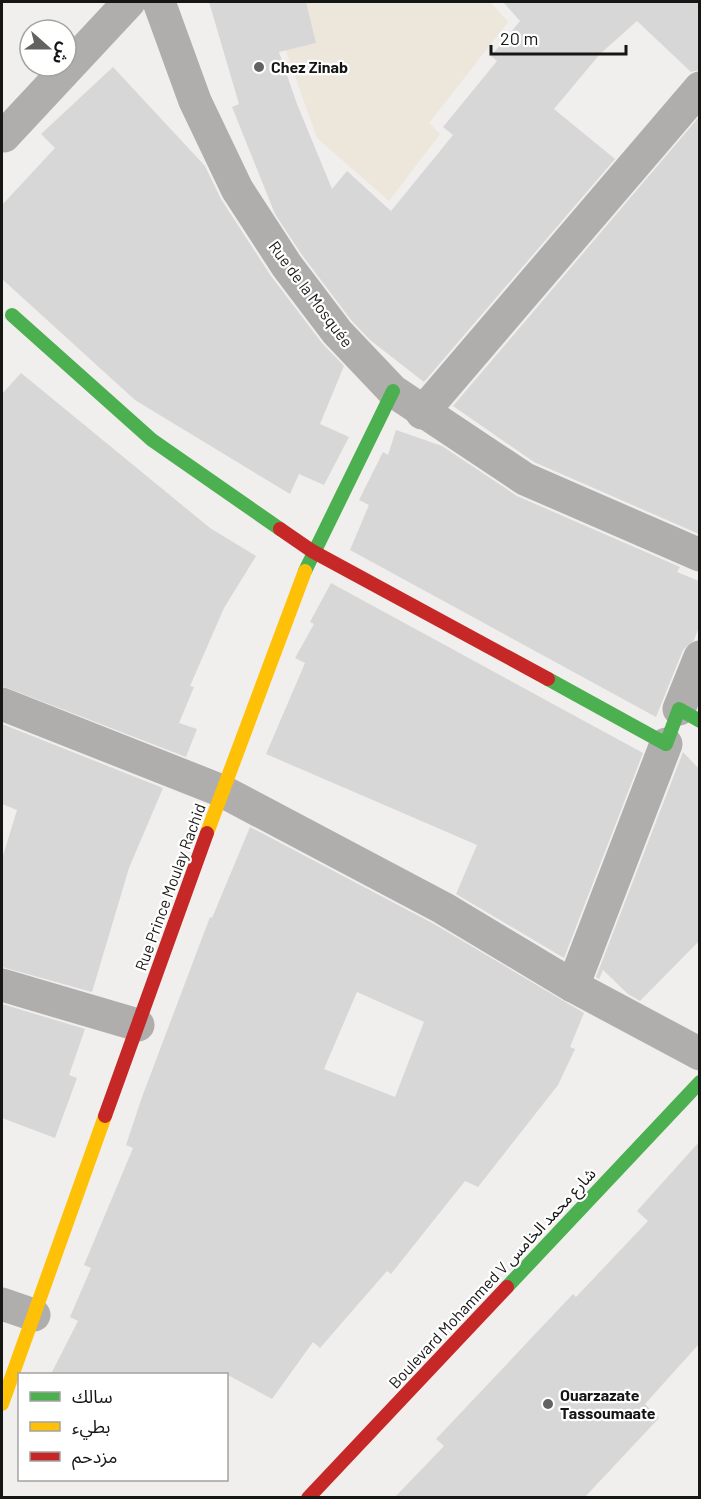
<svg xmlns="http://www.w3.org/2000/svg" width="701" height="1499" viewBox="0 0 701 1499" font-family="Barlow,'Noto Sans Arabic',sans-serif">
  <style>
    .green { fill: #ede7db }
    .building { fill: #d8d7d8; fill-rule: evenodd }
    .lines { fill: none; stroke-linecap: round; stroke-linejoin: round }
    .street { stroke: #afaead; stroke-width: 33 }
    .fast { stroke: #4caf50; stroke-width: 14 }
    .slow { stroke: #ffc107; stroke-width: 14 }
    .jam { stroke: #c62828; stroke-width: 14 }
    .poi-dot { fill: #626261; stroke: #fff; stroke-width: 2 }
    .labels { text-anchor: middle; stroke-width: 4.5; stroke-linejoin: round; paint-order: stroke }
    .poi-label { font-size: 16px; font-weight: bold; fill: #161615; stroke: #fff; text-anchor: start }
    .street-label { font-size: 16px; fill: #161615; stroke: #fff }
  </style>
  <rect width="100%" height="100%" fill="#f0efed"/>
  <!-- green -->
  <polygon class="green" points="274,2 490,2 508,22 429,123 440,134 389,201 317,138 280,34"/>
  <!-- building -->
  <g class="building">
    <polygon points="209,2 306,2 316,43 279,52 297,104 332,189 347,171 391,211 453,135 443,127 497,61 491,56 520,21 503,2 699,2 699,70 691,72 637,21 600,54 554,109 615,159 424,382 370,340 351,320 302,255 275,214 232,107 239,104"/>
    <polygon points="113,67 205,166 221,199 271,276 322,343 344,366 320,424 349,437 324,485 299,474 290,494 135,400 2,279 2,205 55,148 41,134"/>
    <polygon points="699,117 699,534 534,462 453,406"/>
    <polygon points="21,373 210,528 256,556 224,608 190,686 194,687 179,723 197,729 186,757 2,686 2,394"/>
    <polygon points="396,430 442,446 517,496 680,567 677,572 699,581 699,627 694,640 683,650 656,717 350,550 369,505 359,500 383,452 388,455"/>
    <polygon points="331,583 643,753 564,958 456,894 477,845 266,754 305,663 295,658 314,624 310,622"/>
    <polygon points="2,724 163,788 129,868 92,992 2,967 2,859 17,810 2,804"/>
    <polygon points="683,752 699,769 699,941 640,1001 628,994 603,970 599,979 596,977"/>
    <path d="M250,827L434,924L584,1013L570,1047L575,1049L558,1085L478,1187L465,1181L391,1274L387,1271L320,1348L313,1342L272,1399L226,1374H51L78,1321L70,1317L91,1268L84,1265L133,1148L126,1145L142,1097L210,917L212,918ZM357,992L424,1022L395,1097L324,1069Z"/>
    <polygon points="2,1004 85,1029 69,1075 77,1078 55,1138 2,1118"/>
    <polygon points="699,1142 699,1344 645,1404 659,1418 585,1497 395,1497 444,1446 436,1439 573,1294 576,1297 648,1221 637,1211"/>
  </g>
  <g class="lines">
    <!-- street -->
    <g class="street">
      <polyline points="159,2 195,101 237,189 287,266 337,332 393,391 525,479 700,555"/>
      <polyline points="2,134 4,136 129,2"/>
      <polyline points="422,413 700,88"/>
      <polyline points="2,704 222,791 443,908 573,986 700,1054"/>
      <polyline points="679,709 700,657"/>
      <polyline points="2,985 138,1025"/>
      <polyline points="573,986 666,744"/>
      <polyline points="2,1304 34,1315"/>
    </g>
    <!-- fast -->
    <g class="fast">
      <polyline points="12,315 152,440 280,529"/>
      <polyline points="305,571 393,391"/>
      <polyline points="548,679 666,744 679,709 700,721"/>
      <polyline points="507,1287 700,1082"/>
    </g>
    <!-- slow -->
    <g class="slow">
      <polyline points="207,833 305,571"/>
      <polyline points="2,1404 105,1116"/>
    </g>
    <!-- jam -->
    <g class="jam">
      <polyline points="280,529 312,551 548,679"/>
      <polyline points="105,1116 207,833"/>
      <polyline points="308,1498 507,1287"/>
    </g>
  </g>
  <!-- markers -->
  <g class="poi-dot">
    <circle cx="259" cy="67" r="6"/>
    <circle cx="548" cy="1404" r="6"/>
  </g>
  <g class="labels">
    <!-- poi labels -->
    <g class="poi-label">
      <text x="271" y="73">Chez Zinab</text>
      <text x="560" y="1401">Ouarzazate<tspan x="560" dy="18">Tassoumaate</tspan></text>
    </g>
    <!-- street labels -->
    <g class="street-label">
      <text transform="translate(311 294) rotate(53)" y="6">Rue de la Mosquée</text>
      <text transform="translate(170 887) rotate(-70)" y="6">Rue Prince Moulay Rachid</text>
      <text transform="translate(492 1278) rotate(-47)" y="6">Boulevard Mohammed V شارع محمد الخامس</text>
    </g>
  </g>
  <!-- border -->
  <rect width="701" height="1499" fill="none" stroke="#161615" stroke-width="6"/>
  <!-- legend -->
  <rect x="18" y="1373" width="210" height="108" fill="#ffffff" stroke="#a2a2a1" stroke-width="1.5"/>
  <rect x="30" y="1392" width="30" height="9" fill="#4caf50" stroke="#a2a2a1" stroke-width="1.5"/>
  <text x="72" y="1403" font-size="18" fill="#161615">سالك</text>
  <rect x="30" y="1422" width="30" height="9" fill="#ffc107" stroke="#a2a2a1" stroke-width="1.5"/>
  <text x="72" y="1433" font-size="18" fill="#161615">بطيء</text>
  <rect x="30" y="1452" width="30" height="9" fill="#c62828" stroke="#a2a2a1" stroke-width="1.5"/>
  <text x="72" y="1463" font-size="18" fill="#161615">مزدحم</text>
  <!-- north arrow -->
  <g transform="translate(48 48) rotate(111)"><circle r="28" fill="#ffffff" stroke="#a2a2a1" stroke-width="1.5"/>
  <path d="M0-4.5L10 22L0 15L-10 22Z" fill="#626261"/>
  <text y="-9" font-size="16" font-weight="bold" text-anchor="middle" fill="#161615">ش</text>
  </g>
  <!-- scale -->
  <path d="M491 45v9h135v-9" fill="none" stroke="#161615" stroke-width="3"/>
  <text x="500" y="45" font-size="18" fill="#161615" stroke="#ffffff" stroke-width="4.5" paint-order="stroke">20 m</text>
</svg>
